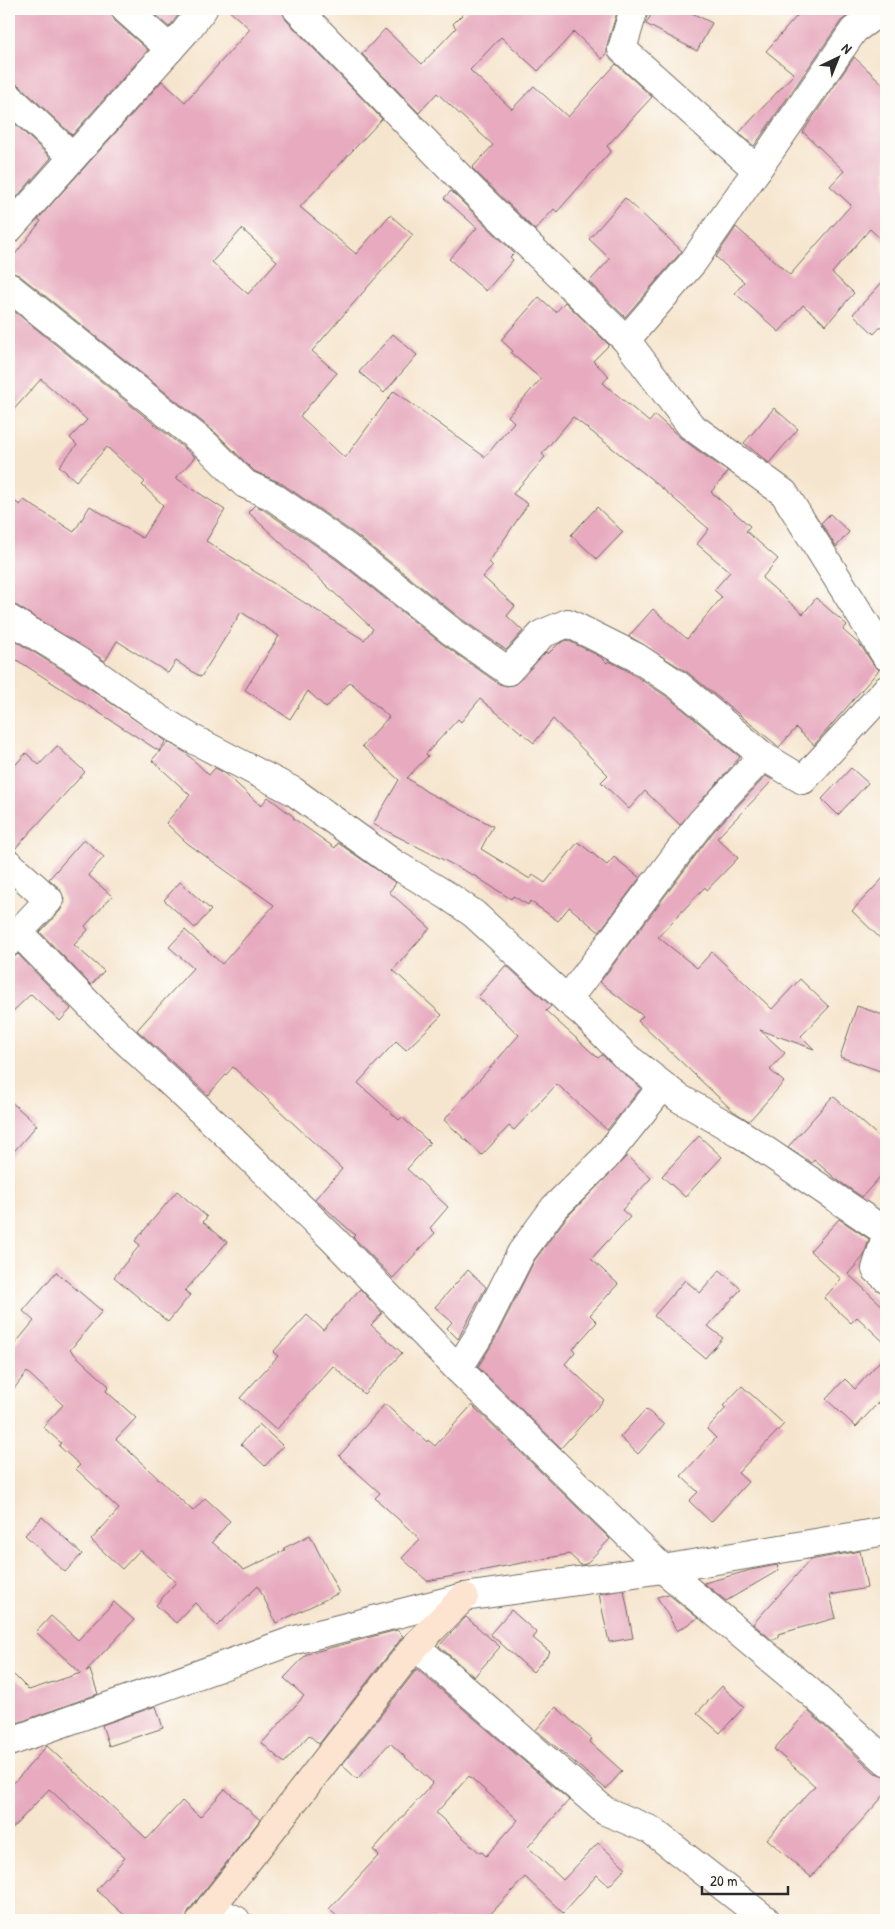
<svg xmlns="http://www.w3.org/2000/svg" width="895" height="1929" viewBox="0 0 895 1929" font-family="'Patrick Hand',sans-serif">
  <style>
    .building { fill: #e7aabf; fill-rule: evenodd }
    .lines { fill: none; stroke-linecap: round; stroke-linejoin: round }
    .street-casing { stroke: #726c64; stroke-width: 30 }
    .secondary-casing { stroke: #726c64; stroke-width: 30 }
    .street { stroke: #fff; stroke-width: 28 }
    .secondary { stroke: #fde4d1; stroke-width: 28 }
  </style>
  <rect width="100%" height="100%" fill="#fdfcf7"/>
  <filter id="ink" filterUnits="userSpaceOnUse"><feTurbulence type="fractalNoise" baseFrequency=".02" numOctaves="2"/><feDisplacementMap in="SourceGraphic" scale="10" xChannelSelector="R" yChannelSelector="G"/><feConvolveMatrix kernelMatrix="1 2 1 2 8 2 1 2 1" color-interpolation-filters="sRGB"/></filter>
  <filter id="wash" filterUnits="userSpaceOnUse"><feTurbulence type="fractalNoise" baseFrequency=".0096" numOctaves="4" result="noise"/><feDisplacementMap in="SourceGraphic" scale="20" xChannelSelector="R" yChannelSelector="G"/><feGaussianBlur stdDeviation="1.12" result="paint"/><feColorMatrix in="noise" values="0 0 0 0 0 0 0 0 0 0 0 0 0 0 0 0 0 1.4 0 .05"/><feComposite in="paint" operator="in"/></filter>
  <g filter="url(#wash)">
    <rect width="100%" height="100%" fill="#f6e5ce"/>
    <g id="blocks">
      <!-- building -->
      <g class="building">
        <polygon points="18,9 110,9 115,21 148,50 72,135 20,86 9,82 9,18"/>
        <polygon points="148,9 183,9 169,27"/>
        <path d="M227,9H282L286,20L382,119L300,207L356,254L390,215L413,235L312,351L337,373L300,416L345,458L394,391L485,457L514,422L508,416L541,379L511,353L513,351L501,340L539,297L556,312L565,302L609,345L593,361L609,376L603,383L649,422L655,415L682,439L728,472L711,492L750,526L746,531L778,559L762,578L803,614L816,598L847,625L843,630L861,646L873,664L879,670L814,745L796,728L779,747L687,672L629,636L653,609L687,639L722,597L714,590L730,572L697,544L709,529L650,478L573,417L542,454L545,457L513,494L528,504L489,562L493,566L483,577L515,606L507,616L523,631L506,650L460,618L355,534L281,483L254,471L216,433L19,275L9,272V262L41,221L38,219L162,81L185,102L250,29ZM242,229L277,261L248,294L212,262Z"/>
        <polygon points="468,9 618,9 607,45 607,52 602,59 574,32 538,71 501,37 470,70 512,109 534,86 568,117 616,64 652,97 607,146 611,151 557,212 554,209 535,230 472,168 493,145 437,93 419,113 362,54 385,29 422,64 456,28 453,24"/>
        <polygon points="654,9 684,9 712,23 697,51 646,24"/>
        <polygon points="803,9 857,9 841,21 754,146 739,133 794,74 766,51"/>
        <polygon points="854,57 886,87 886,244 870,229 832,273 854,293 826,325 803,305 779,332 735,293 744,282 716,257 736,227 790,275 851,205 830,186 844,171 803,132"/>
        <polygon points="9,118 51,158 15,199 9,194"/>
        <polygon points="451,191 514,253 510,257 513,260 486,291 449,259 477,228 444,198"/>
        <polygon points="625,198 682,251 625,317 589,282 610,259 589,239"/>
        <polygon points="886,278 886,321 874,334 853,314"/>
        <polygon points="9,307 195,457 176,478 225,510 206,541 364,640 373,629 248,512 255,505 264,510 337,560 441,643 499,684 506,686 514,685 546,652 548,654 558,644 567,640 601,657 607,663 609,661 628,671 669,698 740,757 680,825 645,791 629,809 601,782 608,775 553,719 534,743 480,699 461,722 458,719 426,754 428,756 407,778 427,792 493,826 481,849 530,879 533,875 545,883 578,842 607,865 614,857 640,878 599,932 569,907 558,921 530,901 528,905 513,896 511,899 475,876 373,824 399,780 362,746 389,717 350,682 326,708 308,691 290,719 245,690 279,636 241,612 201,677 176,661 168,673 117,641 105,661 17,606 9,603 9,498 20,505 24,500 74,532 90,506 142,538 163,505 142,485 145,482 107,447 76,481 59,466 77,445 70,438 87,420 41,379 9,415"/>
        <polygon points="393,334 417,355 384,393 359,372"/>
        <polygon points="774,408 798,429 769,463 744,443"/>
        <polygon points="597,507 623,532 597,559 571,535"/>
        <polygon points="830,514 849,532 836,547 821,523"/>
        <polygon points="9,637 69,674 166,741 159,751 9,655"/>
        <polygon points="168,742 186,753 209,775 215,768 226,774 261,806 268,797 294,817 293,818 335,848 338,843 396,883 389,892 430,928 393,970 442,1015 406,1050 396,1041 358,1083 399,1120 402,1117 430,1143 407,1169 448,1207 430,1228 435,1233 393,1278 353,1237 355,1235 315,1199 342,1169 233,1067 208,1095 137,1030 193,968 169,947 185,930 222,964 274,905 187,843 166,823 190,795 152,760"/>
        <polygon points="57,746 85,772 14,850 9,849 9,772 26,753 39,765"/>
        <polygon points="851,768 868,783 838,815 822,799"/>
        <polygon points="766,776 773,780 717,838 738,858 707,890 705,887 658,937 697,968 712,952 772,1009 800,979 829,1007 801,1036 814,1049 760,1030 785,1053 770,1070 784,1082 749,1121 733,1111 638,1021 643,1016 600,982 714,831"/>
        <polygon points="84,839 104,857 88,875 112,896 85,926 88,930 74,945 104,971 91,985 40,932 60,911 65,902 60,889 49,879"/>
        <polygon points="886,875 886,944 852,911"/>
        <polygon points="180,882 211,910 195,928 164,900"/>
        <polygon points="18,954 71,1009 60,1021 31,994 9,1015 9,961"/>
        <polygon points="506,965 551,1006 546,1011 598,1058 602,1055 641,1088 607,1130 557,1084 514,1130 509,1126 482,1155 444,1120 519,1035 478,997"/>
        <polygon points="857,1006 886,1016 886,1073 840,1057"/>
        <polygon points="833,1096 886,1143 886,1170 862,1197 836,1179 814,1160 812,1163 788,1147"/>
        <polygon points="9,1100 37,1125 9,1157"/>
        <polygon points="699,1136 722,1157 685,1197 662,1176"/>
        <polygon points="627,1156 651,1178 622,1210 630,1217 591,1259 618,1284 590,1315 597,1322 573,1349 575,1352 565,1364 604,1400 561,1448 478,1367 494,1341 534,1261 566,1218"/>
        <polygon points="177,1191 207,1217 203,1222 227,1242 185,1291 190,1295 168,1322 114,1277 140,1245 135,1241"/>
        <polygon points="839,1219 869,1239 864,1256 848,1274 886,1309 886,1344 857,1317 851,1323 824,1298 841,1279 810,1251"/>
        <polygon points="468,1270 486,1287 458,1339 447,1328 452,1322 435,1307"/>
        <polygon points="720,1270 741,1289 708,1326 723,1338 705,1358 654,1316 685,1280 700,1293"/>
        <polygon points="56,1272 102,1311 70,1350 109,1386 106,1391 136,1418 116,1439 193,1511 205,1498 230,1521 212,1542 244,1570 285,1550 284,1548 310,1535 339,1593 276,1623 258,1586 217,1626 195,1603 176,1623 156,1605 176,1582 140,1550 122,1569 91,1540 119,1509 76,1469 80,1465 59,1446 61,1443 43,1427 63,1405 27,1372 9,1395 9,1351 34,1321 23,1311"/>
        <polygon points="360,1289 382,1313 371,1325 402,1353 364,1394 333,1366 276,1430 240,1398 278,1356 273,1352 307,1315 323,1330"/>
        <polygon points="886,1354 886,1394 856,1427 826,1399 845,1379 855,1389"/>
        <polygon points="742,1386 784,1424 738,1473 748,1482 711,1522 689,1501 698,1492 681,1476 716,1438 707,1429 726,1408 723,1406"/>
        <polygon points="385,1404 427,1442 428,1440 435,1446 472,1405 610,1539 586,1564 581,1565 569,1554 427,1581 402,1558 420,1539 375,1498 380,1493 339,1456"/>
        <polygon points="646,1409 664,1425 638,1454 620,1437"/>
        <polygon points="259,1424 283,1446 265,1466 241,1444"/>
        <polygon points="42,1517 82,1554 65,1572 25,1535"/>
        <polygon points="860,1551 867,1588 830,1595 836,1618 778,1634 779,1638 772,1640 753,1624 810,1560"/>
        <polygon points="777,1565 779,1570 726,1601 704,1583 751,1570"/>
        <polygon points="624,1590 633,1638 609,1642 599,1594"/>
        <polygon points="668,1594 698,1618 677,1631 657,1597"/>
        <polygon points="114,1602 134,1620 86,1671 90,1670 98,1694 9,1726 9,1670 29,1690 81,1673 36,1632 51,1616 78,1640"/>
        <polygon points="511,1610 537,1633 533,1638 550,1652 533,1672 490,1634"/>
        <polygon points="466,1617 500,1647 474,1677 439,1646"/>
        <polygon points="397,1630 403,1636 319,1744 309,1735 284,1763 262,1743 304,1696 284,1678 307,1654"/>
        <path d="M417,1669L569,1800L528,1847L563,1880L598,1843L626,1868L609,1886L597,1875L563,1913L525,1877L485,1920H341L329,1909L379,1855L373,1850L433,1783L390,1743L357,1779L342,1765ZM469,1776L518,1820L486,1856L482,1852L480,1853L436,1813Z"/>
        <polygon points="722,1686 744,1707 720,1733 697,1713"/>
        <polygon points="156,1706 163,1728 109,1746 102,1725"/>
        <polygon points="556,1707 592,1739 590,1742 622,1771 606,1789 536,1730"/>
        <polygon points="808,1711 875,1773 886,1776 886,1793 811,1877 767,1839 815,1786 774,1749"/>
        <polygon points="47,1746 147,1839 182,1801 200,1817 225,1789 260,1820 189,1910 186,1920 130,1920 96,1890 125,1858 49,1789 9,1832 9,1788"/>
      </g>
    </g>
  </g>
  <g filter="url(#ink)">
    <use href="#blocks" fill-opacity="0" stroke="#726c64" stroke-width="1"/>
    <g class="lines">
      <defs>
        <g id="street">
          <polyline points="125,9 170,49"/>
          <polyline points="297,9 472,190 626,340 691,426 784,493 886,656"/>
          <polyline points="634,9 622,49 757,170"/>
          <polyline points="9,97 73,157"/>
          <polyline points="9,229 185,32 203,9"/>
          <polyline points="9,287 206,445 245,484 272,496 346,547 451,631 508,671 542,634 568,623 636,657 678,685 763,756"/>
          <polyline points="626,340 693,262 854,30 883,9"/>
          <polyline points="9,619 78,661 158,718 191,738 293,791 393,863 448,896 474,914 567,1000 702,821 763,756 803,780 886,690"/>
          <polyline points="9,864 49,900 9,942"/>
          <polyline points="18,932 114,1030 225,1133 334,1240 458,1369 663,1569 809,1691 886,1761"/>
          <polyline points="567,1000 584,1014 624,1055 679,1098 738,1132 886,1232"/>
          <polyline points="886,1237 876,1269 886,1278"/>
          <polyline points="458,1369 480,1334 521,1253 554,1208 605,1158 662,1087"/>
          <polyline points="415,1646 605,1811 651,1830 766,1920"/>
          <polyline points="9,1742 295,1640 464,1597 663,1569 886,1531"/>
          <polyline points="210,1908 236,1920"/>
        </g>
        <polyline id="secondary" points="201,1920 415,1646 464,1597"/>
      </defs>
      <!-- street casing -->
      <use href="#street" class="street-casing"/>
      <!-- secondary casing -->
      <use href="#secondary" class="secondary-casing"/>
      <!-- street -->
      <use href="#street" class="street"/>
      <!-- secondary -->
      <use href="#secondary" class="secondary"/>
    </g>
  </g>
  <!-- margin -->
  <rect width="895" height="1929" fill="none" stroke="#fdfcf7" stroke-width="30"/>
  <!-- north arrow -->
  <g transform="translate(838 58) rotate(43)" stroke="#fdfcf7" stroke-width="4" paint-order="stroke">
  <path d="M0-4L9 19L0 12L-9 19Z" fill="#2b2b2b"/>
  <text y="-8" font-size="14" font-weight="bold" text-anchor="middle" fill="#2b2b2b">N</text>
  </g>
  <!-- scale -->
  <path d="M702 1886v8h86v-8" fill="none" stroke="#2b2b2b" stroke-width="2.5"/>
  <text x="710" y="1886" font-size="15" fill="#2b2b2b" stroke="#fdfcf7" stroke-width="4" paint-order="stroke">20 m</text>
</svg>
